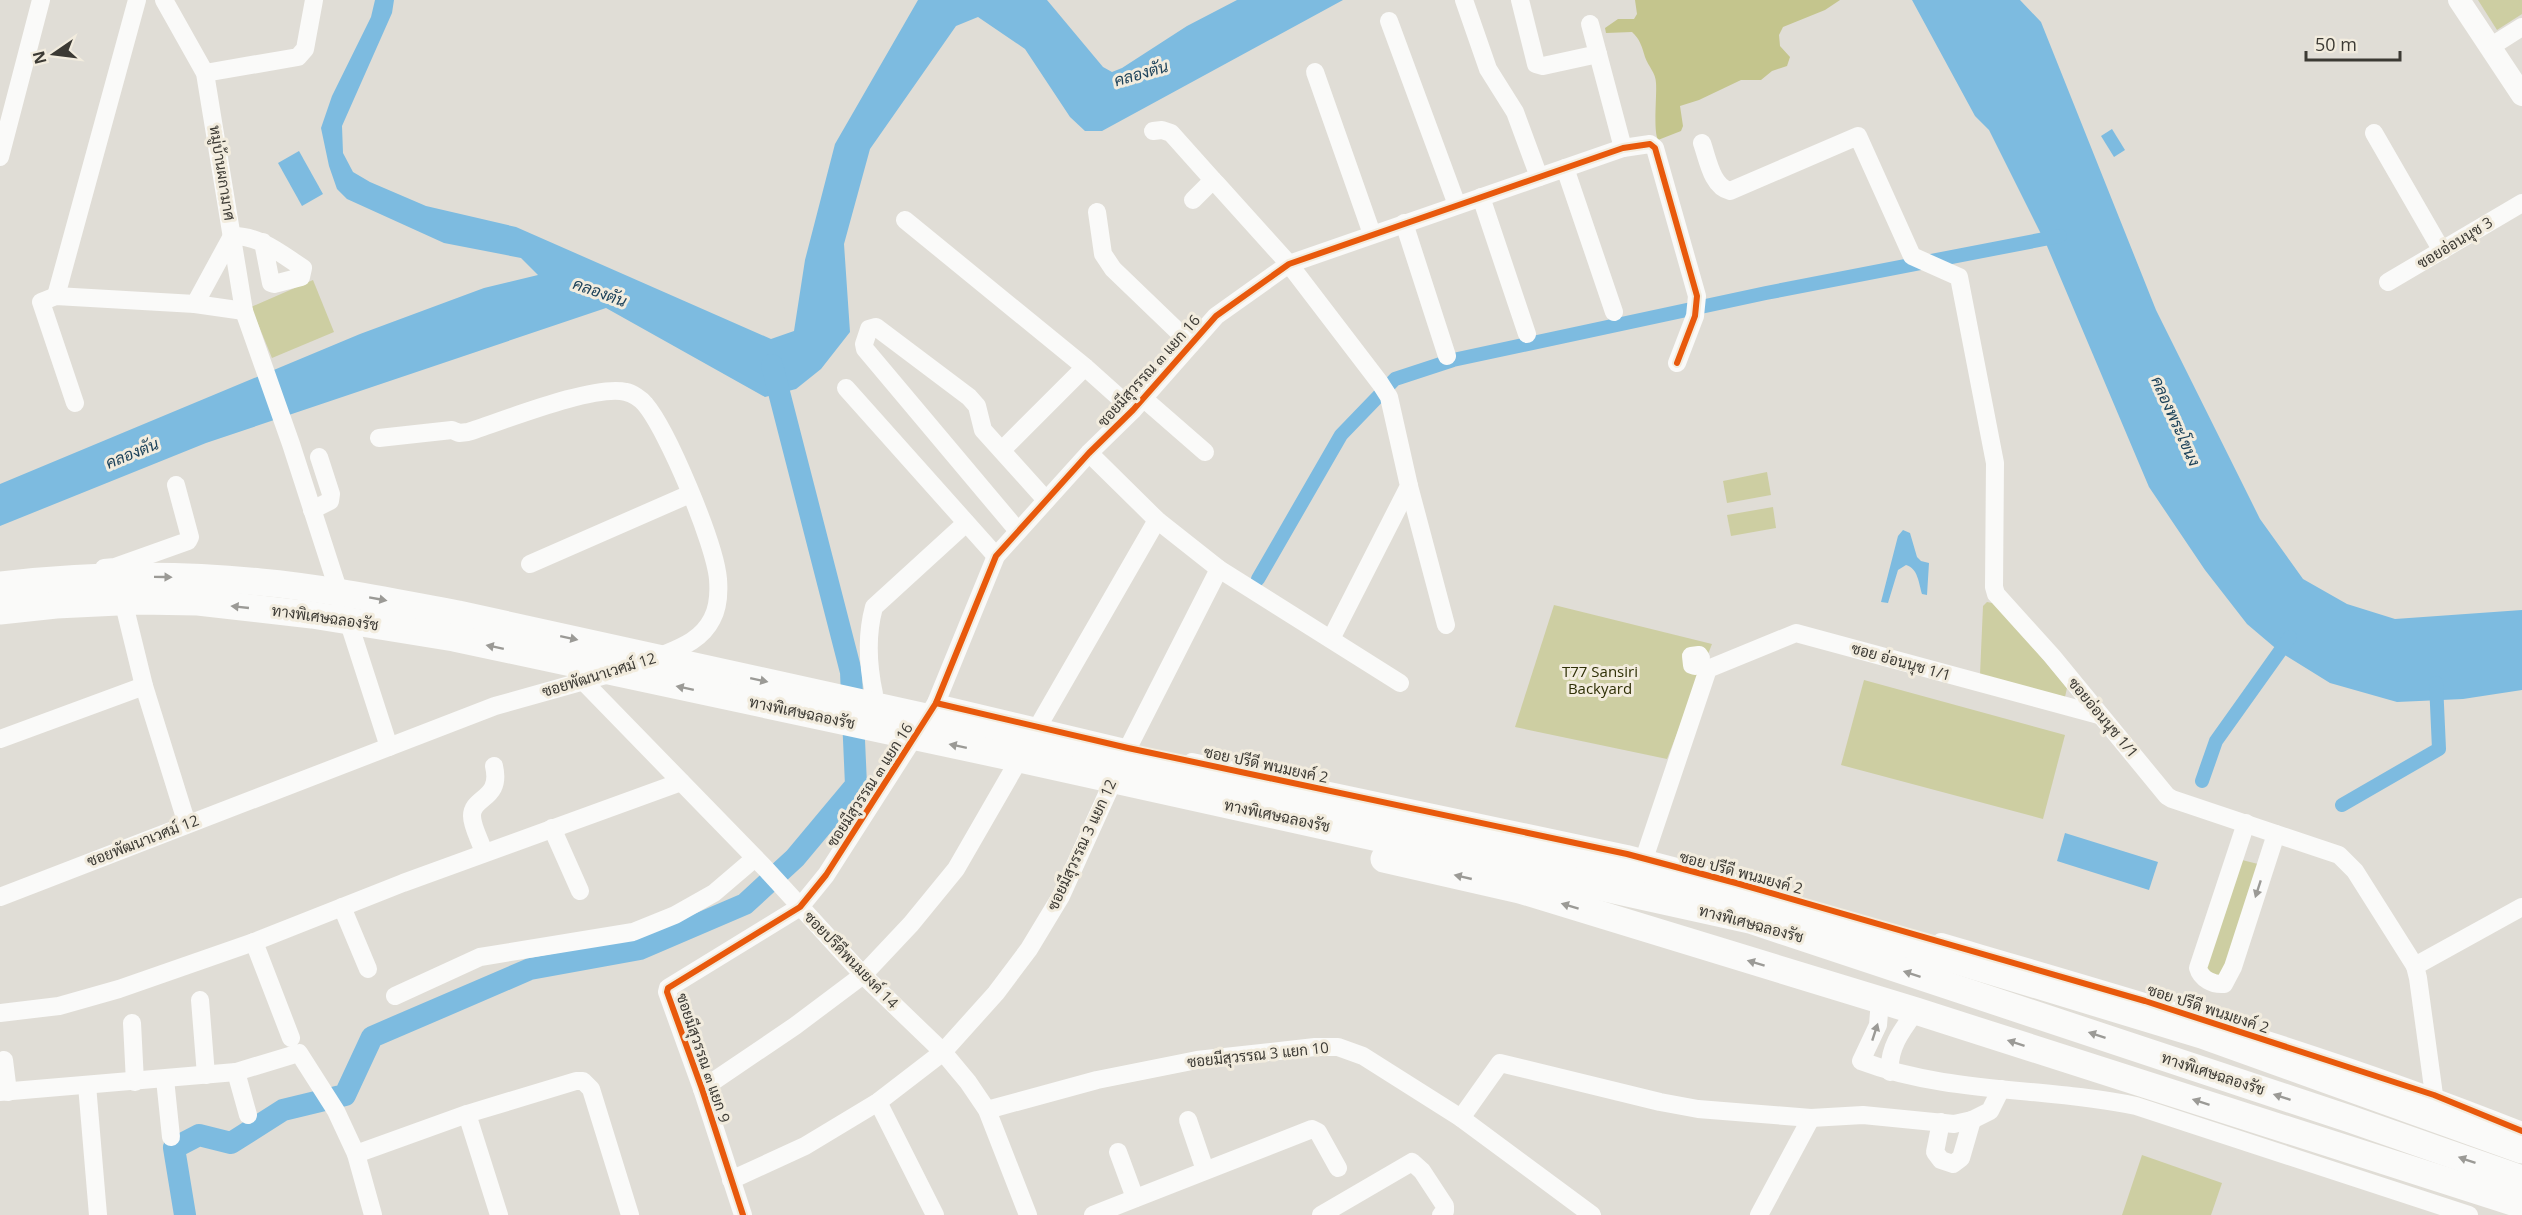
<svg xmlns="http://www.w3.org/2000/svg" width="2522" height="1215" viewBox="0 0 2522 1215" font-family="'Open Sans',Sarabun,sans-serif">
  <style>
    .green { fill: #cdcea2 }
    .forest { fill: #c4c58d }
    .water { fill: #7dbbe0 }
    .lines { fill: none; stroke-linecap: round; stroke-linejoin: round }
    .canal { stroke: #7dbbe0; stroke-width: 14 }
    .river { stroke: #7dbbe0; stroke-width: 22 }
    .minor { stroke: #fafaf9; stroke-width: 18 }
    .major { stroke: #fafaf9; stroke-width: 22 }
    .highway { stroke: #fafaf9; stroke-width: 27 }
    .cycleway-casing { stroke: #f2ecde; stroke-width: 10 }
    .cycleway { stroke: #e8590c; stroke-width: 6 }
    .oneway { fill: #9b9a96 }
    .labels { text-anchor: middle; stroke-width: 6; stroke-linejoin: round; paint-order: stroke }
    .street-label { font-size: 15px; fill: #3c3a34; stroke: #f2ecde }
    .park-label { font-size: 15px; fill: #2e2f05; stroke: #f2ecde }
    .water-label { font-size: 16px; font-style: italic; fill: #1c425a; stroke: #f2ecde }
  </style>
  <rect width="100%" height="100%" fill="#e0ddd6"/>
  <!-- green -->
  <g class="green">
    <polygon points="2478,0 2522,0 2522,14 2497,30"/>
    <polygon points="313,280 334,332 272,358 251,307"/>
    <polygon points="1767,472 1771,495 1727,503 1723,481"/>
    <polygon points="1773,507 1776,528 1731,536 1727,515"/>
    <polygon points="1987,602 1997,604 2067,688 2065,697 1980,675 1983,606"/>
    <polygon points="1554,605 1712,644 1667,759 1515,727"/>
    <polygon points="1864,680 2065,735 2043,819 1841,765"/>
    <polygon points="2238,859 2262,865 2226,973 2214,978 2204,966"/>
    <polygon points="2142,1155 2222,1183 2211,1215 2122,1215"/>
  </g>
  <!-- forest -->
  <path class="forest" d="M1635,0H1840L1825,10L1783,27L1779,35L1780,46L1790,57L1787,66L1772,71L1761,80H1741L1699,100L1680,106L1683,126L1681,131L1658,140C1653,130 1657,96 1656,83C1656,73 1648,66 1645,57C1642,47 1640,39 1632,32L1606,33L1605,28L1618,19H1634L1637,14Z"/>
  <!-- water -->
  <g class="water">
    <polygon points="375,0 394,0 392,13 342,126 343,153 353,172 370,182 426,206 516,227 771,339 794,331 805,260 835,144 918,0 1047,0 1103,67 1112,72 1122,68 1187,26 1237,0 1343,0 1102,131 1085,131 1070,117 1025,49 978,17 956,26 870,149 844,244 850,332 821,369 796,389 765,397 606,308 206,443 0,526 0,484 360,334 484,288 538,275 521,258 444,243 347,199 337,189 329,166 321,128 332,96 371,17"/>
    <polygon points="1912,0 2020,0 2041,22 2156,310 2260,519 2303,579 2347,604 2395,619 2522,610 2522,690 2463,699 2397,702 2330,683 2280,652 2247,624 2205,570 2149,487 2047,246 1989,130 1975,116"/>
    <polygon points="2112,129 2125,150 2114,157 2101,136"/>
    <polygon points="299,151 323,194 302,206 278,163"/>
    <path d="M1903,530L1910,533L1917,557L1921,561L1929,563L1927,595L1922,594C1919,584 1918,568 1906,565L1898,570L1888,603L1881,602L1898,536Z"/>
    <polygon points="2065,833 2158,862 2149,890 2057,861"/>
  </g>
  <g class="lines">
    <!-- canal -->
    <g class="canal">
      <polyline points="1258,579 1341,435 1395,379 1453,360 1766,293 2060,236"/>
      <polyline points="2202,781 2216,741 2290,637"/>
      <polyline points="2342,805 2439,749 2436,683"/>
    </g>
    <!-- river -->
    <polyline class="river" points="185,1215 174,1148 199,1135 231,1143 283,1110 345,1095 372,1037 530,969 640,949 745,904 795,858 856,785 851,672 772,365"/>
    <!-- minor -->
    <g class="minor">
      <polyline points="164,0 205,73 244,311 291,444 389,747"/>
      <polyline points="1464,0 1488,69 1515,112 1539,177"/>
      <polyline points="1520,0 1536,64 1543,66 1598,54"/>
      <polyline points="1389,21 1457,205"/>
      <polyline points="1590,24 1623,148"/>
      <polyline points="2498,42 2522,27"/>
      <polyline points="1315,72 1372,234"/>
      <polyline points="205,73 298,57 305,49 314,0"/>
      <polyline points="1153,131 1162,130 1171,133 1213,180"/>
      <polyline points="2374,133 2442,251"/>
      <path d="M1702,143C1708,160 1712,187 1730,191L1858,136L1912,256L1959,277L1995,463L1994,587L1996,594L2052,656L2167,796L2172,799L2339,855L2355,871L2415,966L2522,907"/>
      <polyline points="0,157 41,0"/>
      <polyline points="1565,168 1614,312"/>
      <polyline points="1481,197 1527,334"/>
      <polyline points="1193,200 1213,180 1216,183 1289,264 1380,383 1389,397 1409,486 1331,639"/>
      <polyline points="1097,212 1103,254 1113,269 1191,344"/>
      <polyline points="905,220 1085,367 1133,410"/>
      <polyline points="1404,223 1447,356"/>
      <path d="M232,236C259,235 281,254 303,268L301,277L274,284L271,283L263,242"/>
      <polyline points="2388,282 2522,203"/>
      <polyline points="56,296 137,0"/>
      <polyline points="195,304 244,311"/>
      <polyline points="846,388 996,556"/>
      <polyline points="1143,398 1205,452"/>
      <polyline points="75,403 41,302 56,296 195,304 232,236"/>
      <path d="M379,438L452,430L459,433L468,432C503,421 594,384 626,392C632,393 641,399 645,404C668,431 715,544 718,579C719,592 718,608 712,619C701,641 679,648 658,657"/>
      <polyline points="1002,450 1085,367"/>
      <polyline points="1089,453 1157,520 1219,569 1400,683"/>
      <polyline points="1409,486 1446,625"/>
      <polyline points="312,510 330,501 331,494 319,457"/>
      <polyline points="1018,531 865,349 864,344 869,329 876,327 969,397 977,406 983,430 1046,500"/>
      <polyline points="530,564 690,494"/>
      <polyline points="104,568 115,567 188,541 190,537 176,485"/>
      <polyline points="121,592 144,686 187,824"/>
      <polyline points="1700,664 1701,658 1699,655 1691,656 1692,665 1695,666 1700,664 1708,669"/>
      <polyline points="583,681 765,868 863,975 943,1052 968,1082 987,1110 1028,1215"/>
      <path d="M874,694C868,666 866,636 874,607L966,523"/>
      <polyline points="936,703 1121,747"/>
      <polyline points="0,739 144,686"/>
      <polyline points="1192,762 1627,854 1730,881"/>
      <path d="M2246,823L2198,968C2201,979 2213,985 2224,984L2233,967L2276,834"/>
      <polyline points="552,828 580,891"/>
      <path d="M484,853C481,842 472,827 472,816C472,796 502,800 494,766"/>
      <polyline points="1644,859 1708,669 1796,633 2099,715"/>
      <polyline points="0,897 495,706 609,674"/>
      <polyline points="342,907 368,969"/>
      <polyline points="254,942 291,1038"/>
      <path d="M1941,942C2136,999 2333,1055 2522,1131"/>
      <polyline points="2415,966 2418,978 2434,1095"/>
      <polyline points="395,996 480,957 633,932 675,915 714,893 755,858"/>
      <polyline points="200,1000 206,1075"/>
      <path d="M1880,1000L1878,1025L1861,1061C1948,1094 2046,1087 2136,1106L2469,1215"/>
      <polyline points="0,1013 59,1006 119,989 254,942 403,883 681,782"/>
      <polyline points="132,1023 135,1082"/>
      <polyline points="4,1060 8,1092"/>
      <polyline points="236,1072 248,1115"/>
      <path d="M1890,1072C1888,1048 1902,1030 1916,1011"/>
      <polyline points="165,1079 171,1137"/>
      <polyline points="87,1085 98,1215"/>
      <polyline points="702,1089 795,1026 863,975 911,924 956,869 1157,520"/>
      <polyline points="0,1092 236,1072 299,1053 336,1111 356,1154 373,1215"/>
      <polyline points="878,1102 935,1215"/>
      <polyline points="987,1110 1097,1080 1197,1060 1315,1047 1338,1047 1363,1056 1461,1118 1592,1215"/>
      <polyline points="467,1114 499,1215"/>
      <polyline points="1461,1118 1500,1063 1660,1102 1698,1109 1811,1118 1863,1115 1954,1124 1972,1120 1990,1111 2001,1089"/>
      <polyline points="1188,1120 1205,1170"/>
      <polyline points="1941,1122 1935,1152 1941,1160 1953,1164 1961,1158 1972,1120"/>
      <polyline points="1118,1152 1135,1198"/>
      <polyline points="356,1154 467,1114 576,1081 583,1081 591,1089 630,1215"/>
      <polyline points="731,1180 805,1146 878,1102 943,1052 996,993 1029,949 1061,896 1128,748 1219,569"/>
      <polyline points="743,1215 702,1089 667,992 668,988 800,907 826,875 936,703 996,556 1089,453 1133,410 1216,316 1289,264 1623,148 1650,144 1655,148 1697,296 1695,316 1677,363"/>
      <polyline points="1093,1215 1312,1129 1318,1132 1338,1168"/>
      <polyline points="1321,1215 1412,1162 1422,1171 1445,1206 1445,1211 1441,1215"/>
      <polyline points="1759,1215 1811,1118"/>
    </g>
    <!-- major -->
    <polyline class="major" points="2459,0 2522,95"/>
    <!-- highway -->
    <g class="highway">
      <path d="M0,585C85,575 174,573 260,582C326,588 392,602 458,614L1753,899L2202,1035L2522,1150"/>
      <polyline points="0,611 56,605 139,601 198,602 312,615 454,638 1015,758 1750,920 2350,1119 2522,1179"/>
      <polyline points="1384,859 1520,890 1916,1011 2522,1205"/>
    </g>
    <defs>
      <g id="cycleway">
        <polyline points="936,703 1128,748 1627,854 1736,883 2145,1001 2434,1095 2522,1131"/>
        <polyline points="743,1215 702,1089 667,992 668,988 800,907 826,875 936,703 996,556 1089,453 1133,410 1216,316 1289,264 1623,148 1650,144 1655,148 1697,296 1695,316 1677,363"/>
      </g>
    </defs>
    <!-- cycleway casing -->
    <use href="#cycleway" class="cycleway-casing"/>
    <!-- cycleway -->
    <use href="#cycleway" class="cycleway"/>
  </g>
  <!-- one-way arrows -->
  <defs><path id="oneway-solid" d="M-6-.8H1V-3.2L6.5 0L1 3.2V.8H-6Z" transform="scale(1.5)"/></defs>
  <g class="oneway">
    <use href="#oneway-solid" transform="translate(163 577) rotate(1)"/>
    <use href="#oneway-solid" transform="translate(378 599) rotate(10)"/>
    <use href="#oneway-solid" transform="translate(240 607) rotate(-174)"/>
    <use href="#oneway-solid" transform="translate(569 638) rotate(12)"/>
    <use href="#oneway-solid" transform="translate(495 647) rotate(-168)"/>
    <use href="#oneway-solid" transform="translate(759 680) rotate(12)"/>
    <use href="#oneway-solid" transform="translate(685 688) rotate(-168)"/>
    <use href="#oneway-solid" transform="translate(958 746) rotate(-168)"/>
    <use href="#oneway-solid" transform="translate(1463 877) rotate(-167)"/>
    <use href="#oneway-solid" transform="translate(2258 889) rotate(108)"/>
    <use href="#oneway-solid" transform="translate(1570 906) rotate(-163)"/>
    <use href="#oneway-solid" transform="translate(1756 963) rotate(-163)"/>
    <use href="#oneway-solid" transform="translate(1912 974) rotate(-162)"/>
    <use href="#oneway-solid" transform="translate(1875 1032) rotate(-72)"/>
    <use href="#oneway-solid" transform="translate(2097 1035) rotate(-162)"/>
    <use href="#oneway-solid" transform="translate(2016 1043) rotate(-162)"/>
    <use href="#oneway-solid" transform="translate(2282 1097) rotate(-162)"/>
    <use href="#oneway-solid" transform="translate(2201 1102) rotate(-162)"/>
    <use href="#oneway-solid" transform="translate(2467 1160) rotate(-161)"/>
  </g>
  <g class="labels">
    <!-- street labels -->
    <g class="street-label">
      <text transform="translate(222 173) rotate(81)" y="5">หมู่บ้านผกามาศ</text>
      <text transform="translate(2455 243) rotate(-31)" y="5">ซอยอ่อนนุช 3</text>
      <text transform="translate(1149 371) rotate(-48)" y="5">ซอยมีสุวรรณ ๓ แยก 16</text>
      <text transform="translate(325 618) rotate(8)" y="5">ทางพิเศษฉลองรัช</text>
      <text transform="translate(1901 662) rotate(16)" y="5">ซอย อ่อนนุช 1/1</text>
      <text transform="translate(599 675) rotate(-17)" y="5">ซอยพัฒนาเวศม์ 12</text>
      <text transform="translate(802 713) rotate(12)" y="5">ทางพิเศษฉลองรัช</text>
      <text transform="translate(2103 718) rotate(50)" y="5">ซอยอ่อนนุช 1/1</text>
      <text transform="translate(1266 765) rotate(12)" y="5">ซอย ปรีดี พนมยงค์ 2</text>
      <text transform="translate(870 785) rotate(-57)" y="5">ซอยมีสุวรรณ ๓ แยก 16</text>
      <text transform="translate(1277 816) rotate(12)" y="5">ทางพิเศษฉลองรัช</text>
      <text transform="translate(143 841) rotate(-21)" y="5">ซอยพัฒนาเวศม์ 12</text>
      <text transform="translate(1082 845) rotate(-65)" y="5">ซอยมีสุวรรณ 3 แยก 12</text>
      <text transform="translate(1741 873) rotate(15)" y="5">ซอย ปรีดี พนมยงค์ 2</text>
      <text transform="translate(1751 924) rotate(15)" y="5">ทางพิเศษฉลองรัช</text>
      <text transform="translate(851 960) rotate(46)" y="5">ซอยปรีดีพนมยงค์ 14</text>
      <text transform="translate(2208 1009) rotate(18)" y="5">ซอย ปรีดี พนมยงค์ 2</text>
      <text transform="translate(1258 1055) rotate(-6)" y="5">ซอยมีสุวรรณ 3 แยก 10</text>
      <text transform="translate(703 1058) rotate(71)" y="5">ซอยมีสุวรรณ ๓ แยก 9</text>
      <text transform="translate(2213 1074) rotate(18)" y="5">ทางพิเศษฉลองรัช</text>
    </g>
    <!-- park labels -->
    <g class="park-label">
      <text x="1600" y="677">T77 Sansiri<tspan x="1600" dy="17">Backyard</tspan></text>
    </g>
    <!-- water labels -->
    <g class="water-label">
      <text transform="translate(1141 73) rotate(-16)" y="6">คลองตัน</text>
      <text transform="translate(600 292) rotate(20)" y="6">คลองตัน</text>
      <text transform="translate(2176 421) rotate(66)" y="6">คลองพระโขนง</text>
      <text transform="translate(132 453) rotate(-22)" y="6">คลองตัน</text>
    </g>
  </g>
  <!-- north arrow -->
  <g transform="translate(54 54) rotate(256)" stroke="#f2ecde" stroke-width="4.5" paint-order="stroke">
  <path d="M0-4.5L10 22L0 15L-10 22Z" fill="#3c3a34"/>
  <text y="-9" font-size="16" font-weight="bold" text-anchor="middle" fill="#3c3a34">N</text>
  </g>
  <!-- scale -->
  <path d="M2306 51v9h94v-9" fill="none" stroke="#3c3a34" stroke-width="3"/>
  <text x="2315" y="51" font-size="18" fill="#3c3a34" stroke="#f2ecde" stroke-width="4.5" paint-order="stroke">50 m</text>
</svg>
